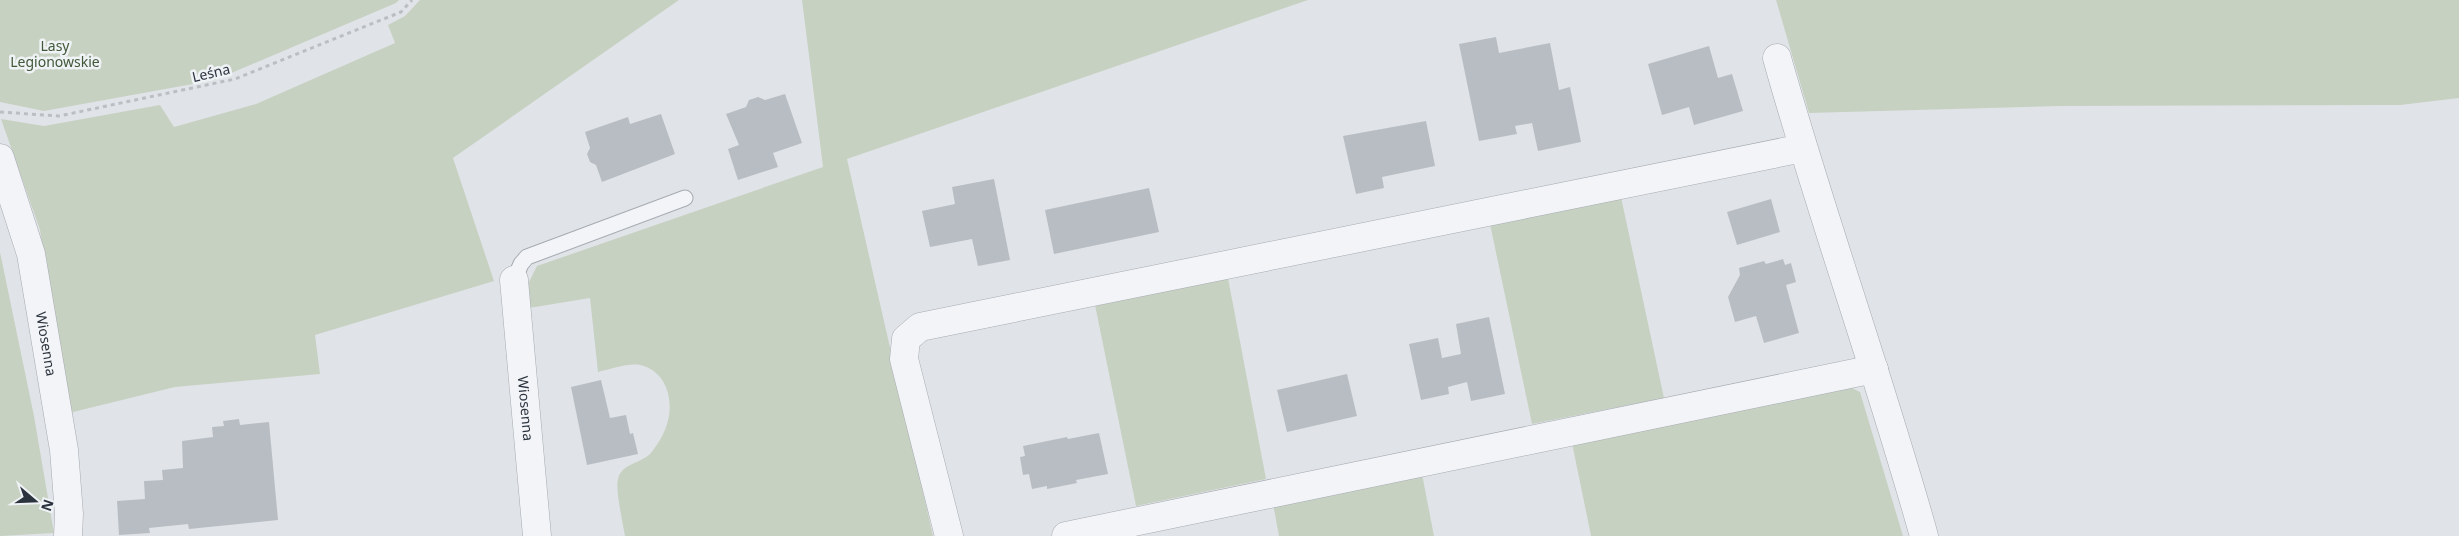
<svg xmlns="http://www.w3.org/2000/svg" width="2459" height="536" viewBox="0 0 2459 536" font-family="'Noto Sans',sans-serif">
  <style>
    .green { fill: #c7d1c2 }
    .building { fill: #b8bdc4 }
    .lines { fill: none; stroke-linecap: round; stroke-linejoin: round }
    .lane-casing { stroke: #a6abb2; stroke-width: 17 }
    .street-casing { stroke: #a6abb2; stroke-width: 29 }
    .path { stroke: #bbbec3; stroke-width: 3; stroke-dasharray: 4 4; stroke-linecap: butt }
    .lane { stroke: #f3f4f7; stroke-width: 15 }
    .street { stroke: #f3f4f7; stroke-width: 28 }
    .labels { text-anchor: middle; stroke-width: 5; stroke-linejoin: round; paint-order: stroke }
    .park-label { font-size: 14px; fill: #415839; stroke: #f0f3f6 }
    .street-label { font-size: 14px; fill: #2b333e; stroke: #f0f3f6 }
  </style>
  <rect width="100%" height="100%" fill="#e0e4e8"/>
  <!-- green -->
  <g class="green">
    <polygon points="0,0 399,0 396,3 215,80 44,111 0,102"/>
    <polygon points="420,0 679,0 453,158 494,281 315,335 320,374 175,387 69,413 40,230 1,119 44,126 160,105 174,127 256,104 395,43 388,25 405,16"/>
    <path d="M802,0H1308L847,159L933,536H625C623,523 615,490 618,479C621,464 641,463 650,454C656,447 663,436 666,427C675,404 668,371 640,365C628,363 611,369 598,372L590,298L529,308L527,286L537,266L823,167Z"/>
    <polygon points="1776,0 2459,0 2459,98 2400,105 2060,106 1809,113"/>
    <polygon points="1621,197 1664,398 1532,424 1490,224"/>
    <polygon points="0,252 34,416 54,533 0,536"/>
    <polygon points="1228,278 1266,479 1136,506 1095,305"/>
    <polygon points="1850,387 1860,392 1903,536 1591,536 1572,443"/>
    <polygon points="1422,474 1434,536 1279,536 1273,504"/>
  </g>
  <!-- building -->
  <g class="building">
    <polygon points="1496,37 1499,53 1550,43 1559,90 1570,87 1581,142 1538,151 1532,123 1515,126 1517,134 1479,141 1459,44"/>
    <polygon points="1709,46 1718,78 1732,74 1743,111 1694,125 1689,107 1662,115 1648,64"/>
    <polygon points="785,94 802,143 773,153 778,167 738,180 728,149 739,145 726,114 746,107 749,100 758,97 765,100"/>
    <polygon points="661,114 675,154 602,182 596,165 590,162 587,154 590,148 585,132 628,117 630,124"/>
    <polygon points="1426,121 1435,166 1382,177 1384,188 1356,194 1343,136"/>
    <polygon points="994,179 1010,260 978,266 972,239 930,247 922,211 955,204 952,187"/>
    <polygon points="1149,188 1159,232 1054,254 1045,210"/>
    <polygon points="1771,199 1780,232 1737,245 1727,212"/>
    <polygon points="1783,259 1785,265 1791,263 1796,282 1786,285 1799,333 1764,343 1756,316 1735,322 1728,297 1740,275 1739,268 1764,261 1766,264"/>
    <polygon points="1489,317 1505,394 1471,401 1467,382 1448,387 1449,394 1421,400 1409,344 1438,338 1442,358 1461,354 1456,324"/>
    <polygon points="1347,374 1357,416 1287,432 1277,390"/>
    <polygon points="601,380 610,418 626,415 630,434 633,433 638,454 587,465 571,387"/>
    <polygon points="239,419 240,425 269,422 278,520 189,529 188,524 149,528 150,533 119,535 117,501 145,499 144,481 163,480 162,470 183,468 182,441 213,437 212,427 224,426 223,421"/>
    <polygon points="1099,433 1108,474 1076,480 1077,483 1047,489 1047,486 1032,489 1029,474 1023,475 1020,457 1025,456 1023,446 1067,437 1068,439"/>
  </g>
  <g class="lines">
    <defs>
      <polyline id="lane" points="514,280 521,264 527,257 685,198"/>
      <g id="street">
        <path d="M1777,58C1822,218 1879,375 1924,536"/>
        <path id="s1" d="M0,158L31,254L64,450L69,514L68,536"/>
        <path id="s2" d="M514,280L537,536"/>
        <polyline points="949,536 904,359 906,339 920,327 1803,148"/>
        <polyline points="1066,536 1874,369"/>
      </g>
    </defs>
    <!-- lane casing -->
    <use href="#lane" class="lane-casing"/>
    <!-- street casing -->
    <use href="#street" class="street-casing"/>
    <!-- path -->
    <polyline class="path" points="0,112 59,116 235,79 401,12 412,0"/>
    <!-- lane -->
    <use href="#lane" class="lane"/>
    <!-- street -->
    <use href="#street" class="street"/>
  </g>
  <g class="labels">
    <!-- park labels -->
    <g class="park-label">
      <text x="55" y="51">Lasy<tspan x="55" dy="16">Legionowskie</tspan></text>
    </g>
    <!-- street labels -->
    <g class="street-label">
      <text transform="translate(211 73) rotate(-13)" y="5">Leśna</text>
      <text dy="5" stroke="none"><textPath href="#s1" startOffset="192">Wiosenna</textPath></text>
      <text dy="5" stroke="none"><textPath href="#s2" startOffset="129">Wiosenna</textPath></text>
    </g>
  </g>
  <!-- north arrow -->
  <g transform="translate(35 501) rotate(109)" stroke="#f0f3f6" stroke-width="4" paint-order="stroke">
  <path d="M0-4L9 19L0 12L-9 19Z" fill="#2b333e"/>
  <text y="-8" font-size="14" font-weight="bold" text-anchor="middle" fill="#2b333e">N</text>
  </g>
</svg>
